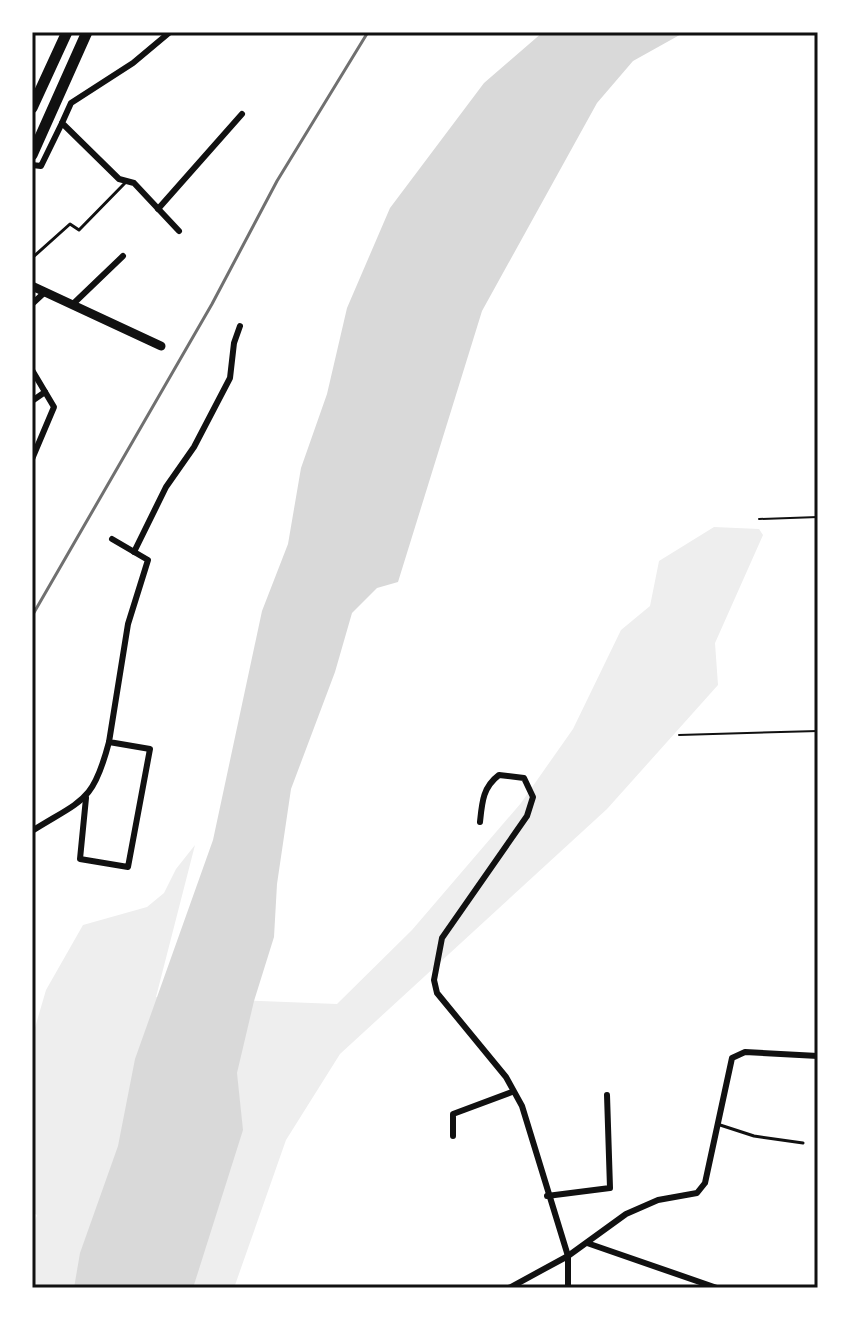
<svg xmlns="http://www.w3.org/2000/svg" width="850" height="1320" viewBox="0 0 850 1320" font-family="Karla,sans-serif">
  <style>
    .green { fill: #eee }
    .water { fill: #d9d9d9 }
    .lines { fill: none; stroke-linecap: round; stroke-linejoin: round }
    .path { stroke: #111; stroke-width: 2 }
    .service { stroke: #111; stroke-width: 3 }
    .minor { stroke: #111; stroke-width: 6 }
    .secondary { stroke: #111; stroke-width: 9 }
    .trunk { stroke: #111; stroke-width: 11 }
    .rail { stroke: #707070; stroke-width: 3 }
    .neatline { fill: none; stroke: #111; stroke-width: 3 }
  </style>
  <rect width="100%" height="100%" fill="#fff"/>
  <!-- green -->
  <polygon class="green" points="714,527 759,529 763,535 715,643 718,685 607,809 340,1054 286,1140 234,1288 32,1288 32,1230 37,1215 32,1212 32,1038 46,990 83,925 147,907 164,893 176,869 195,845 156,997 337,1004 412,930 521,803 573,729 621,630 650,606 659,561"/>
  <!-- water -->
  <polygon class="water" points="543,32 685,32 633,61 597,103 482,311 398,582 377,588 352,613 335,672 291,789 277,884 274,937 254,1001 237,1073 243,1130 193,1288 74,1288 80,1253 118,1146 135,1059 213,840 262,611 288,544 301,468 327,394 347,308 390,208 484,83"/>
  <g class="lines">
    <!-- path -->
    <g class="path">
      <polyline points="759,519 818,517"/>
      <polyline points="679,735 818,731"/>
    </g>
    <!-- service -->
    <g class="service">
      <polyline points="32,258 70,224 79,230 125,183"/>
      <polyline points="717,1124 754,1136 803,1143"/>
    </g>
    <!-- minor -->
    <g class="minor">
      <polyline points="170,32 133,63 71,103 62,123 119,179 134,183 179,231"/>
      <polyline points="32,165 41,166 62,123"/>
      <polyline points="158,209 242,114"/>
      <polyline points="32,304 45,292"/>
      <polyline points="73,304 123,256"/>
      <polyline points="32,370 54,407 32,459"/>
      <polyline points="32,401 45,392"/>
      <polyline points="134,552 166,487 194,447 230,378 234,343 240,326"/>
      <polyline points="86,798 80,859 128,867 150,749 109,742 128,624 148,560 112,539"/>
      <path d="M480,822C482,802 483,787 499,775L524,778L533,797L527,816L442,938L434,980L437,993L506,1077L522,1106L568,1256V1288"/>
      <path d="M32,831C83,799 93,803 109,742"/>
      <polyline points="453,1136 453,1114 512,1092"/>
      <polyline points="547,1196 610,1188 607,1095"/>
      <polyline points="587,1243 717,1288"/>
      <polyline points="509,1288 568,1256 626,1214 658,1200 697,1193 705,1183 732,1058 745,1052 818,1056"/>
    </g>
    <!-- secondary -->
    <polyline class="secondary" points="32,286 161,346"/>
    <!-- trunk -->
    <g class="trunk">
      <polyline points="32,108 67,32"/>
      <polyline points="32,155 87,32"/>
    </g>
    <!-- rail -->
    <polyline class="rail" points="32,616 212,304 277,181 368,32"/>
  </g>
  <!-- border -->
  <rect width="850" height="1320" fill="none" stroke="#ffffff" stroke-width="68"/>
  <rect x="34" y="34" width="782" height="1252" class="neatline"/>
</svg>
